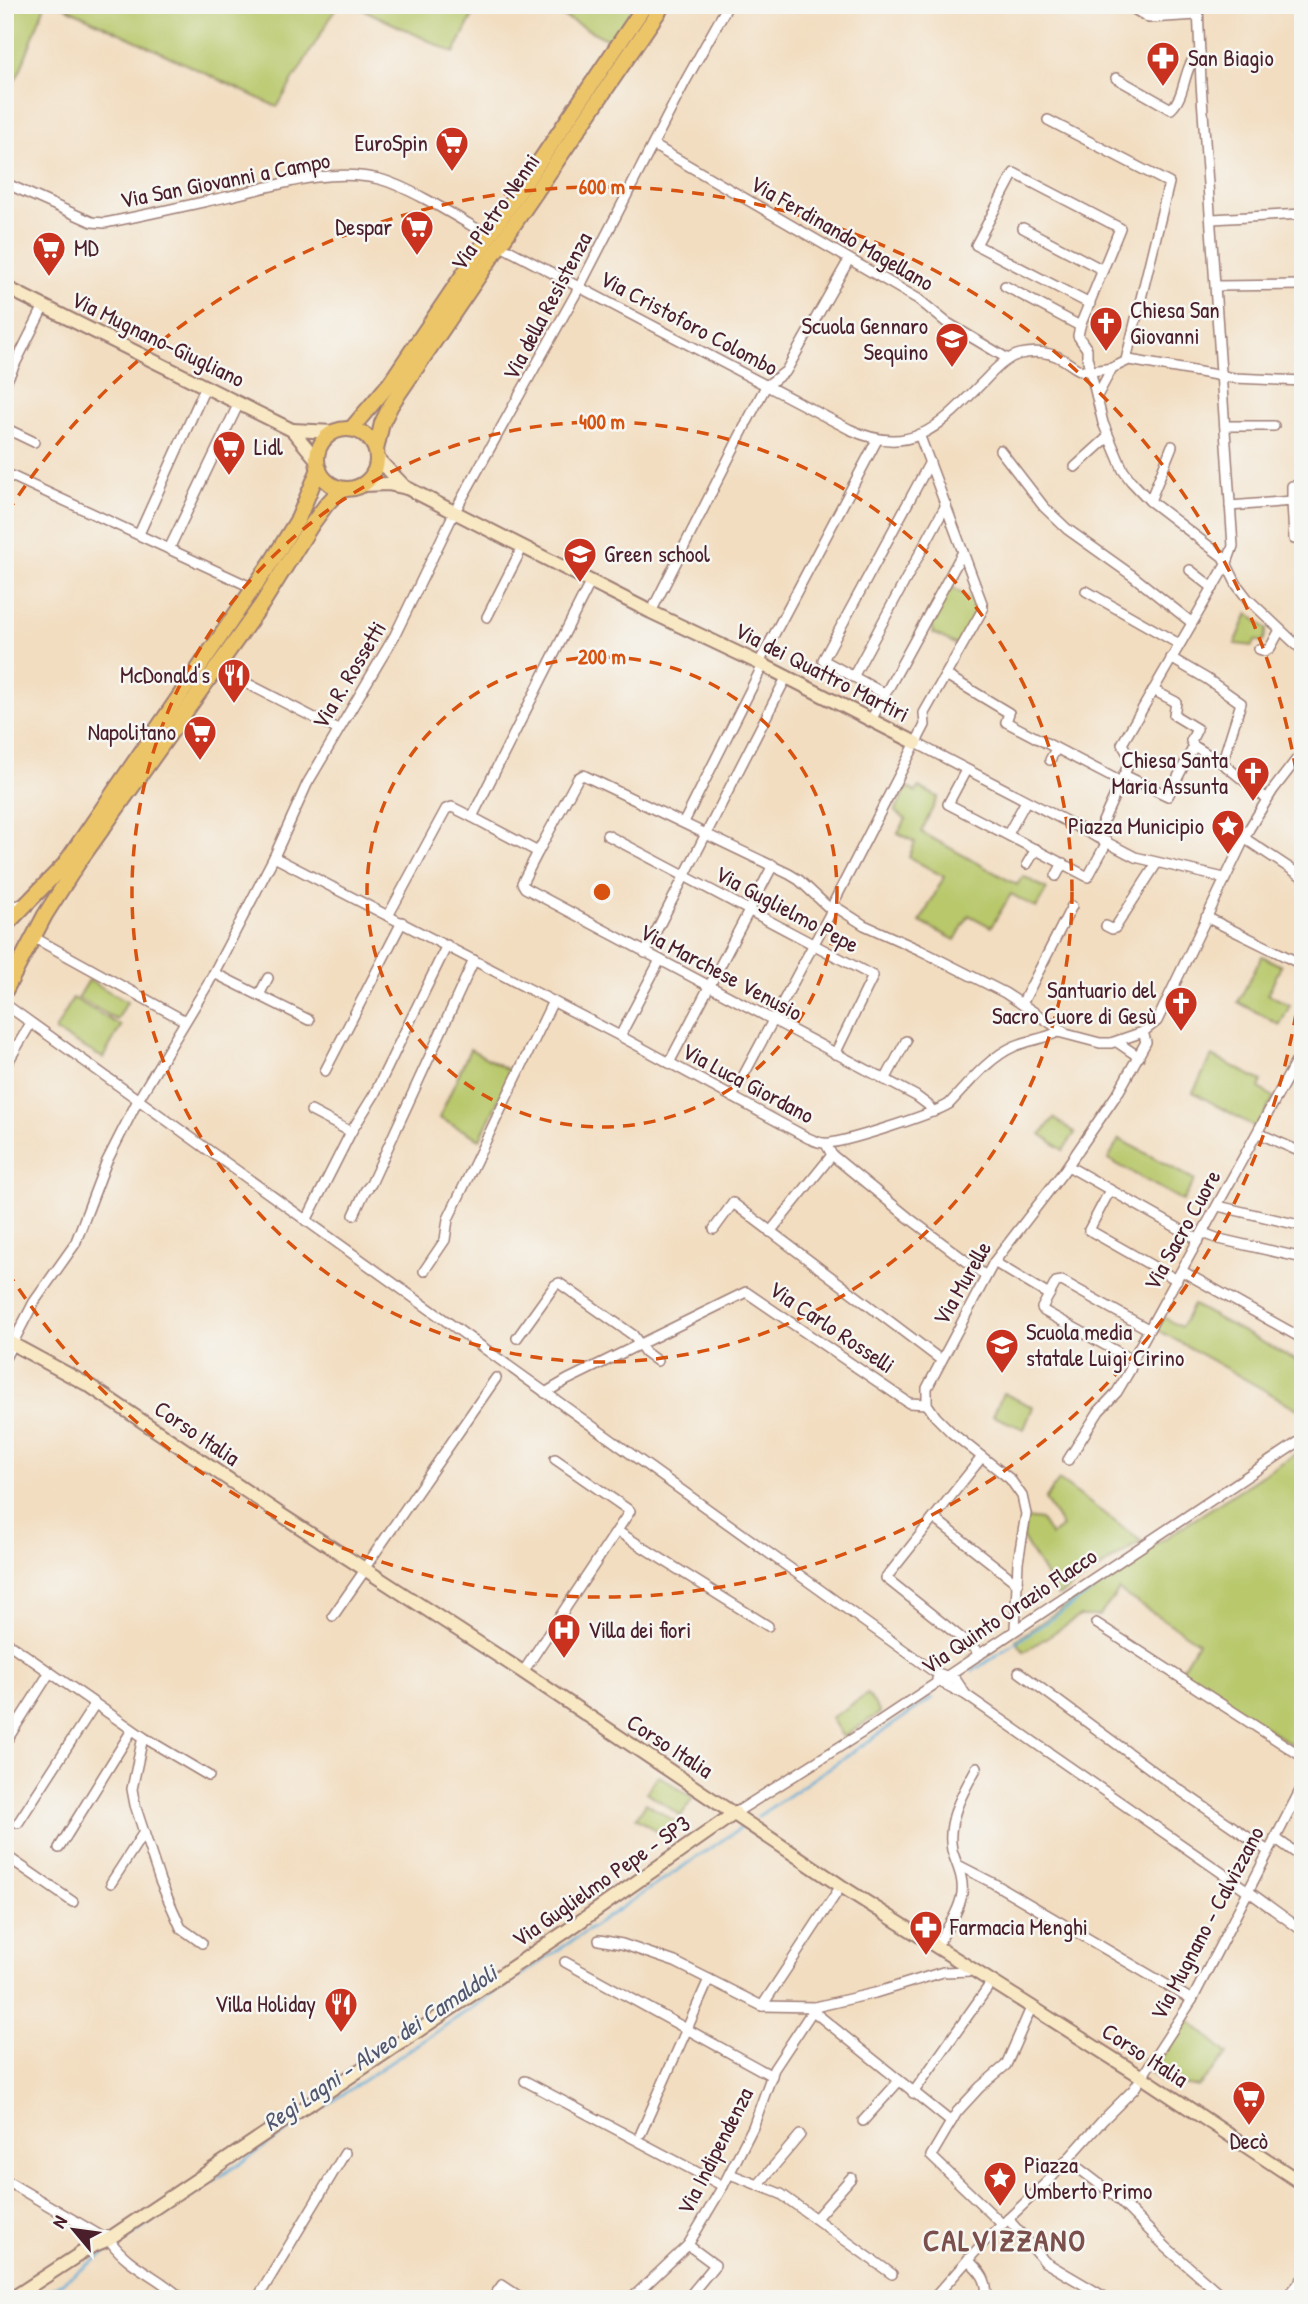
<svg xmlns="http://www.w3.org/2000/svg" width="1308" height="2304" viewBox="0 0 1308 2304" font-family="'Patrick Hand',sans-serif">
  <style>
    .green { fill: #b8c86b; stroke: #81744b; stroke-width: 2 }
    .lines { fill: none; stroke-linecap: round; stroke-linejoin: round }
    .stream { stroke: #5eabd7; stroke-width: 2.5 }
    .street-casing { stroke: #9e7e76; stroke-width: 12 }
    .secondary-casing { stroke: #9e7e76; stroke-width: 16 }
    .primary-casing { stroke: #9e7e76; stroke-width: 18 }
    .street { stroke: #fff; stroke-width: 9 }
    .secondary { stroke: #f8e8c3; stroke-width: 12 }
    .primary { stroke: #edc569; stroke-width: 14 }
    .ring { fill: none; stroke: #d8530f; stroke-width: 3.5; stroke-dasharray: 12 9 }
    .labels { text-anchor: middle; stroke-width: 5; stroke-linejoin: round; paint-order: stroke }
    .poi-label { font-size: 23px; fill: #4a1f2b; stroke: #f6f6f2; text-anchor: start }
    .street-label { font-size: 23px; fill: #4a1f2b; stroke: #f6f6f2 }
    .water-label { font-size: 24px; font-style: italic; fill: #525770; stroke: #f6f6f2 }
    .district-label { font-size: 30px; font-weight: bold; letter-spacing: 2px; fill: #7a4f4c; stroke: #f6f6f2 }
    .centre { fill: #d8530f; stroke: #f6f6f2; stroke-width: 3.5 }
    .ring-label { font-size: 21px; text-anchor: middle; font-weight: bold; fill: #d8530f; stroke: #f6f6f2; stroke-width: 5; stroke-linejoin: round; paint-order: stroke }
  </style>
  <rect width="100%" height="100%" fill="#f6f6f2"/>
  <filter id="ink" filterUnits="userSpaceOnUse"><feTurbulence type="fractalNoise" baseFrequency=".0143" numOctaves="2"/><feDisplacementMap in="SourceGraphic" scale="14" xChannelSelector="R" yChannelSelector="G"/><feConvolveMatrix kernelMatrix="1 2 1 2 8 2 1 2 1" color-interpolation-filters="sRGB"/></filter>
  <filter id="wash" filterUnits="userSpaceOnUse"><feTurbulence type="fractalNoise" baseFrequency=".00686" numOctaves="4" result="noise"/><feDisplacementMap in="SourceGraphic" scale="28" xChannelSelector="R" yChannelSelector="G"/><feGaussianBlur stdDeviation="1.57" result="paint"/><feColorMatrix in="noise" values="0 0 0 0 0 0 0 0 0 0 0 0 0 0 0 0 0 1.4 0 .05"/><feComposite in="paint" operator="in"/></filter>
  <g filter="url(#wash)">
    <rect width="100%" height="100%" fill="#f2ddc0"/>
    <!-- green -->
    <g class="green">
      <polygon points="18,5 45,5 20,71 5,98 5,14"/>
      <polygon points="60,5 338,5 277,107"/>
      <polygon points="354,5 478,5 454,53"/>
      <polygon points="541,5 636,5 612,42"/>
      <polygon points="949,585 980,606 959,646 933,633 933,627 928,623"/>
      <polygon points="1248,613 1267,629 1263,642 1255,640 1253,646 1235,644"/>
      <polygon points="907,787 916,792 919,787 938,797 921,832 1017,885 1023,876 1047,889 1036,908 1011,894 991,927 969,915 955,940 920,922 944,877 909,857 915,842 898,833 906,819 895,812"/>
      <polygon points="1262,956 1281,966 1268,994 1290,1005 1280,1025 1238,1002"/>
      <polygon points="89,980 127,1002 117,1020 78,998"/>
      <polygon points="73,998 121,1026 103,1058 55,1031"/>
      <polygon points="470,1049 512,1072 480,1139 439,1118"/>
      <polygon points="1212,1056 1262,1081 1259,1088 1274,1097 1257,1128 1193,1092"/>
      <polygon points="1054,1118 1075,1133 1063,1150 1041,1134"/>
      <polygon points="1119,1139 1195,1180 1183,1201 1108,1159"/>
      <polygon points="1193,1305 1303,1364 1303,1412 1156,1329 1163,1317 1181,1327"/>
      <polygon points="1003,1393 1033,1407 1024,1429 993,1416"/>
      <polygon points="1303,1449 1303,1752 1180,1672 1198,1642 1119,1591 1099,1616 1080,1616 1024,1652 1016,1640 1130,1561"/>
      <polygon points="1059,1480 1141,1541 1058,1596 1022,1537 1026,1518 1041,1520 1051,1536 1062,1527 1045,1499"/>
      <polygon points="868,1694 880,1713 843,1737 831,1718"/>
      <polygon points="658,1775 693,1798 681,1816 647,1792"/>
      <polygon points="646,1803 679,1824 669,1839 636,1818"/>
      <polygon points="1189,2020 1228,2054 1198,2087 1160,2080 1150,2072"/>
    </g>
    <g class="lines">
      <!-- stream -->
      <g class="stream">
        <polyline points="973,1671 1114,1577"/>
        <polyline points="757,1817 932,1698"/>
        <polyline points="37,2299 742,1827"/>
      </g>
    </g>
  </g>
  <g filter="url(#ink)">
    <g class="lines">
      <defs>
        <g id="street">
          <polyline points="1127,5 1149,18 1198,15"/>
          <path d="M1116,78L1171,109C1187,95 1182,66 1200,52"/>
          <polyline points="1048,120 1169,183 1126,360"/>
          <polyline points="653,145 918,299 946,322 1008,359"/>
          <path d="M5,183L92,222L105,223C145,215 185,206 226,197C275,186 329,167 379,179C410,187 460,219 489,236"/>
          <polyline points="1212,219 1303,214"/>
          <polyline points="1023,228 1103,270"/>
          <path d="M499,245L849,429C914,460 943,422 986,379C995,369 1007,357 1020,354C1034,351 1050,352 1062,359C1068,362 1074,368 1080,370C1089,373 1103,369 1112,368"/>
          <polyline points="1005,286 1080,326 1078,336 1087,349 1087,357 1103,423 1123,470 1131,481 1150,501 1223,557 1237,585 1247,598 1303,651"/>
          <polyline points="1216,286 1303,285"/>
          <polyline points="1080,326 1120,228 1014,173 976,245 1090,304"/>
          <polyline points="5,384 44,306"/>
          <polyline points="1097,396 1112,368 1129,360 1234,378 1303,381"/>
          <polyline points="747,422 766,386 786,371 846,265"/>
          <polyline points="1225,426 1274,426"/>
          <polyline points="5,428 34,442"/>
          <polyline points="1000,450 1044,507 1067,529 1133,576 1191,622"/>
          <polyline points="1075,467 1108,437"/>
          <polyline points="5,473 253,588"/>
          <polyline points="1150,501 1172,446"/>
          <polyline points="1292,501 1292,486"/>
          <polyline points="1230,506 1292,501 1294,539"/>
          <polyline points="139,534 206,386"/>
          <polyline points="169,549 239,403"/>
          <polyline points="1190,570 1213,588"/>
          <polyline points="1086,591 1179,644"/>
          <polyline points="651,612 745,426"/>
          <polyline points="487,617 523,546"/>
          <polyline points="1259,649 1265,651 1270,648 1280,630"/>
          <polyline points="1171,658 1207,679 1241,703 1222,763"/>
          <polyline points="759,663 877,440"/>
          <polyline points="217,668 338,730"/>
          <polyline points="946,675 1009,713 1006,722 1121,782"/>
          <polyline points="853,677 946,505"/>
          <polyline points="1153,690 1176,702 1174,715 1197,729 1191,741 1194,746 1222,763 1267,799"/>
          <polyline points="885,694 823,660 930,462"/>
          <polyline points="871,720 963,552"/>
          <polyline points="916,743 1135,857 1224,878"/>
          <polyline points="1050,760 1056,749"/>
          <polyline points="966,770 948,804 1088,877 1107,842"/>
          <polyline points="1124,775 1168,796 1194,746"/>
          <polyline points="472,817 538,852 578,778 583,775 789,874 799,880 828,907"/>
          <polyline points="684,822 763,665"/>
          <polyline points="1008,834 1026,801"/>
          <polyline points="607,835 873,976 835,1054"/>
          <polyline points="1096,837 1131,759 1122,744 1227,563 1233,546 1201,83 1198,5"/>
          <polyline points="1244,838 1303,877"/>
          <polyline points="538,852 522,883 525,888 916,1096 928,1105 933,1112"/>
          <path d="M274,857L620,1036L808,1138C813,1140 819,1143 824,1143C839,1145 933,1114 949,1104C968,1084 989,1057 1015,1046C1029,1040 1044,1039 1058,1032L1100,1043H1111L1143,1032L1157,1021L1249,829L1273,790L1303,751"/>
          <polyline points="1027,864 1036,849"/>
          <polyline points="1056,876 1063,863"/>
          <polyline points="834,902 925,725 924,713 983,609 982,603 919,434"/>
          <polyline points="836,907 864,925 920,950 1005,993 1064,1032"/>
          <polyline points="5,909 22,904"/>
          <polyline points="388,916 446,809 452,807 472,817 591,581"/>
          <polyline points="1206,917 1303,965"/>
          <polyline points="1106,926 1112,929 1115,928 1157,863"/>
          <polyline points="33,937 185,1021"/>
          <polyline points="645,953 787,676"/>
          <polyline points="214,973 309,1020"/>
          <polyline points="259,995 268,978"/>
          <polyline points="5,1004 933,1671 956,1680 966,1695"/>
          <polyline points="1022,1004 1072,906"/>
          <polyline points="620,1036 660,960"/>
          <polyline points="1117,1042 1139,1057"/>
          <polyline points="669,1063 773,865"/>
          <polyline points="5,1067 28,1028"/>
          <polyline points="325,1071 402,922"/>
          <polyline points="885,1080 906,1041"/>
          <polyline points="732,1097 832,910"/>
          <polyline points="311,1111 351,1132"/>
          <polyline points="1258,1133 1303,1153"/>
          <polyline points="826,1144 832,1155 909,1218 986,1276"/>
          <polyline points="1068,1166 1199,1240"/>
          <polyline points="1110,1190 1089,1230 1177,1280"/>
          <polyline points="5,1199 6,1198"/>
          <polyline points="1218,1206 1303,1226"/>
          <polyline points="354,1215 365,1191 371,1184 474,960"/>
          <polyline points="306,1221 351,1132 374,1095 447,945"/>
          <polyline points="714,1229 733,1203 941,1360"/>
          <polyline points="770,1232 832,1155"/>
          <polyline points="1203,1233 1219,1239 1303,1258"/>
          <polyline points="994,1262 1049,1295 1042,1308 1044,1311 1132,1360"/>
          <polyline points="424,1271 445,1240 448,1219 553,1001"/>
          <polyline points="1182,1271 1303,1339"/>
          <polyline points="1049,1295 1056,1282 1062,1281 1148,1329"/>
          <polyline points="517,1338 555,1285 559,1283 633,1335 645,1352 657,1361"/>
          <polyline points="5,1358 34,1302 75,1244 106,1163 138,1100 208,984 274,857 307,784 395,635 455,511 580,286 686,80 728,5"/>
          <polyline points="545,1393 567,1380 746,1292 909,1403 927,1404"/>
          <polyline points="1068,1460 1099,1411 1117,1392 1130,1370 1135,1355 1303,1049"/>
          <polyline points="934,1518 1018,1584"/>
          <polyline points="617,1531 768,1626"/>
          <polyline points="364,1569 496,1378"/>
          <polyline points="333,1616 365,1570"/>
          <polyline points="1096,1623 1303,1757"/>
          <polyline points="1015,1629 1018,1562 1026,1514 1022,1496 1010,1479 952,1433 936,1417 927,1404 927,1388 994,1262 1064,1171 1119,1091 1146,1042 1143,1032"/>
          <polyline points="5,1641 143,1737 209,1776"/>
          <polyline points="979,1655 975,1649 886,1578 982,1457"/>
          <polyline points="523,1672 630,1511 555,1459"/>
          <polyline points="1019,1672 1168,1782 1268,1851"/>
          <polyline points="937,1679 938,1681 966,1695 1248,1891 1303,1931"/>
          <polyline points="143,1737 132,1789 135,1805 160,1881 181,1928 202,1943"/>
          <polyline points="5,1743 50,1672"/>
          <polyline points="735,1813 860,1734 1303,1439"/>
          <polyline points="18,1823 95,1704"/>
          <polyline points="1275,1838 1303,1858"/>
          <polyline points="59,1848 132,1730"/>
          <polyline points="5,1855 73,1902"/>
          <polyline points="958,1865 993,1883 1192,2000"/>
          <polyline points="111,1883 144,1832"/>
          <polyline points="599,1940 622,1944 675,1962 762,2006 815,2007 875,1993 943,1972 972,1971"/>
          <path d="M936,1947C945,1931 960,1911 962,1893C964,1877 956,1864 952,1850C946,1821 963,1792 977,1767"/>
          <polyline points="565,1962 772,2076"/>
          <polyline points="762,2006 841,1886"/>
          <polyline points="813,2011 951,2122"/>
          <polyline points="525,2081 723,2186"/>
          <polyline points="913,2093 991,1983"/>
          <polyline points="863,2121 899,2081"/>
          <polyline points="641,2133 709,1979"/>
          <polyline points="1068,2160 1115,2196 1167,2248 1226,2299"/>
          <polyline points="730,2174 781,2194 892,2274"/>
          <path d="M5,2180L111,2242C130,2268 159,2276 182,2299"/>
          <polyline points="758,2185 800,2135"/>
          <polyline points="816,2218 851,2178"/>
          <polyline points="1008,2219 1045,2262 1108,2299"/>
          <polyline points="1002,2224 931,2156 957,2112 980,2087 1006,2065 1031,2008"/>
          <path d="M967,2259C980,2271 989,2280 986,2299"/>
          <polyline points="257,2299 345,2153"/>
          <polyline points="492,2299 502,2285 523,2299"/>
          <polyline points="631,2299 688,2245 723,2186 753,2127 774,2069 815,2007"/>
          <polyline points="687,2299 715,2265 688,2245"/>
          <polyline points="933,2299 983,2243 1051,2178 1103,2120 1134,2089 1192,2000 1303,1785"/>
          <polyline points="1286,2299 1303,2278"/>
        </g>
        <g id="secondary">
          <polyline points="5,287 292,430 317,460"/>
          <polyline points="292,430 334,432"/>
          <polyline points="377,458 406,488"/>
          <polyline points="363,485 388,484 407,488 651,612 763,665 916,743"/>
          <polyline points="5,1340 90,1386 283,1516 523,1672 841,1886 1142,2077 1303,2184"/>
          <polyline points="11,2299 92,2246 107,2240 565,1932 735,1813"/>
        </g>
        <g id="primary">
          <polyline points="351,429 390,383 645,5"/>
          <circle cx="347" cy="459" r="30"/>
          <polyline points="376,450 382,423 391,405 663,5"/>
          <polyline points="5,926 64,865 272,561 298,519 319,469"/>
          <polyline points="5,991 45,915 78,863 262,604 312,524 326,505 339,491 344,489"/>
        </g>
      </defs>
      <!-- street casing -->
      <use href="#street" class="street-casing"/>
      <!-- secondary casing -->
      <use href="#secondary" class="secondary-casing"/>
      <!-- primary casing -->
      <use href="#primary" class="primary-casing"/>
      <!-- street -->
      <use href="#street" class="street"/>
      <!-- secondary -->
      <use href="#secondary" class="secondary"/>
      <!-- primary -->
      <use href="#primary" class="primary"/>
    </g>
  </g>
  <!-- distance rings -->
  <g class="ring">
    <circle cx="602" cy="892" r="235"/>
    <circle cx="602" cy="892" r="470"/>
    <path d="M1302 972A705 705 0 0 1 7 1271M7 513A705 705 0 0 1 1302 812"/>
  </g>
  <!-- icons -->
  <defs>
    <symbol id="pharmacy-pin" viewBox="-11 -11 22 30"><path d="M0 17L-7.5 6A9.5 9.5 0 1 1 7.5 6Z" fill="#c8321e" stroke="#f6f6f2"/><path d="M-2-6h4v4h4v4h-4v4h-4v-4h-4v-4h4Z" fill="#fff"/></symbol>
    <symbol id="supermarket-pin" viewBox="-11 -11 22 30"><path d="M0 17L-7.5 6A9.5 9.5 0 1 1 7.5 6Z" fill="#c8321e" stroke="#f6f6f2"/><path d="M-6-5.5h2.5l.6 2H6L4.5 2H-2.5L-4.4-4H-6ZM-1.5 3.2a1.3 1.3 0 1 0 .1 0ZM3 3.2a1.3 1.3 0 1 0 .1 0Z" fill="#fff"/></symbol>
    <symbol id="church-pin" viewBox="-11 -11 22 30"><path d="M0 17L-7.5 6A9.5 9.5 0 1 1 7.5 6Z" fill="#c8321e" stroke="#f6f6f2"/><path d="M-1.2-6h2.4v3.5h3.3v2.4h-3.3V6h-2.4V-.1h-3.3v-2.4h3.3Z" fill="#fff"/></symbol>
    <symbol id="school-pin" viewBox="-11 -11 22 30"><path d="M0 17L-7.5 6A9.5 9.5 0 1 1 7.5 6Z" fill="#c8321e" stroke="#f6f6f2"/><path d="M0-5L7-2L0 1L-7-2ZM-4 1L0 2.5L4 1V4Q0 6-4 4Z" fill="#fff"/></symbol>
    <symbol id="restaurant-pin" viewBox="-11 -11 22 30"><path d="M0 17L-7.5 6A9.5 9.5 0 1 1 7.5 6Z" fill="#c8321e" stroke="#f6f6f2"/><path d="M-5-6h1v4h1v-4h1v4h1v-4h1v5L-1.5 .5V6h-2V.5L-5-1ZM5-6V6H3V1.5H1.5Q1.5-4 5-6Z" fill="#fff"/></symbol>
    <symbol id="sight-pin" viewBox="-11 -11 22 30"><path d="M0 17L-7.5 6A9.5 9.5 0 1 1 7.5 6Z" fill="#c8321e" stroke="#f6f6f2"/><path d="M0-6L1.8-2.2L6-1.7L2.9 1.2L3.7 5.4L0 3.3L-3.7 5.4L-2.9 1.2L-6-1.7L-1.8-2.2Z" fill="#fff"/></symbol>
    <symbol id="hospital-pin" viewBox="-11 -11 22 30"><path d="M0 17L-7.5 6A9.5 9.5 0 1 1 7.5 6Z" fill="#c8321e" stroke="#f6f6f2"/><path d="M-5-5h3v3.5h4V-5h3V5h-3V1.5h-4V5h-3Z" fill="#fff"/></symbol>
  </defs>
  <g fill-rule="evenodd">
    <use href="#pharmacy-pin" x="1144" y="39" width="38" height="52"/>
    <use href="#supermarket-pin" x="433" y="124" width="38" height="52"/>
    <use href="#supermarket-pin" x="398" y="208" width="38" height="52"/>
    <use href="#supermarket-pin" x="30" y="229" width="38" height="52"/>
    <use href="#church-pin" x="1087" y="304" width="38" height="52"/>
    <use href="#school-pin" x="933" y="320" width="38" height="52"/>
    <use href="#supermarket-pin" x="210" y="428" width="38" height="52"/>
    <use href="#school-pin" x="561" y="535" width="38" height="52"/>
    <use href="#restaurant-pin" x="215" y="656" width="38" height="52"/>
    <use href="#supermarket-pin" x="181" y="713" width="38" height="52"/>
    <use href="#church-pin" x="1234" y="754" width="38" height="52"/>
    <use href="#sight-pin" x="1209" y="807" width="38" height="52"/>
    <use href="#church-pin" x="1162" y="984" width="38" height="52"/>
    <use href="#school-pin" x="983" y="1326" width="38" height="52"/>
    <use href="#hospital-pin" x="545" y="1611" width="38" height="52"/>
    <use href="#pharmacy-pin" x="907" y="1908" width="38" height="52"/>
    <use href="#restaurant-pin" x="322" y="1985" width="38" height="52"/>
    <use href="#supermarket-pin" x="1230" y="2078" width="38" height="52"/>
    <use href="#sight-pin" x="981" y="2159" width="38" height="52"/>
  </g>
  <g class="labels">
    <!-- poi labels -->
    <g class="poi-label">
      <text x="1188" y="66">San Biagio</text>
      <text x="428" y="151" text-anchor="end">EuroSpin</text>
      <text x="392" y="235" text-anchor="end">Despar</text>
      <text x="74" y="256">MD</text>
      <text x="1130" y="318">Chiesa San<tspan x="1130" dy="26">Giovanni</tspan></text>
      <text x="928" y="334" text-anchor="end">Scuola Gennaro<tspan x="928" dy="26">Sequino</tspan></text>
      <text x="254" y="455">Lidl</text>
      <text x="604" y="562">Green school</text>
      <text x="210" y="683" text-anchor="end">McDonald's</text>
      <text x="176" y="740" text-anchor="end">Napolitano</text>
      <text x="1228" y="768" text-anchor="end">Chiesa Santa<tspan x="1228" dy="26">Maria Assunta</tspan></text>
      <text x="1204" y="834" text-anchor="end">Piazza Municipio</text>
      <text x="1156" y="998" text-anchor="end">Santuario del<tspan x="1156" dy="26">Sacro Cuore di Gesù</tspan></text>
      <text x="1026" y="1340">Scuola media<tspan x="1026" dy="26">statale Luigi Cirino</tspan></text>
      <text x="588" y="1638">Villa dei fiori</text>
      <text x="950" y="1935">Farmacia Menghi</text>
      <text x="316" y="2012" text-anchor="end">Villa Holiday</text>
      <text x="1249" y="2149" text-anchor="middle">Decò</text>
      <text x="1024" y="2173">Piazza<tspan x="1024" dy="26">Umberto Primo</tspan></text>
    </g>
    <!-- street labels -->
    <g class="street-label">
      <text transform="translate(225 180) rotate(-11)" y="8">Via San Giovanni a Campo</text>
      <text transform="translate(495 212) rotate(-55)" y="8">Via Pietro Nenni</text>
      <text transform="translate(842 233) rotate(30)" y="8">Via Ferdinando Magellano</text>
      <text transform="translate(547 306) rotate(-62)" y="8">Via della Resistenza</text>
      <text transform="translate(689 323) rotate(28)" y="8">Via Cristoforo Colombo</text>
      <text transform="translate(158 339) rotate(26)" y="8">Via Mugnano-Giugliano</text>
      <text transform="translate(822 672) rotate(27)" y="8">Via dei Quattro Martiri</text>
      <text transform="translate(349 675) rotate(-59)" y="8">Via R. Rossetti</text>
      <text transform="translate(787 909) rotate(28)" y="8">Via Guglielmo Pepe</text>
      <text transform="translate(721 972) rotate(28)" y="8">Via Marchese Venusio</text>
      <text transform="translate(748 1083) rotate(28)" y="8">Via Luca Giordano</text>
      <text transform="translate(1182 1230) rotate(-61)" y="8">Via Sacro Cuore</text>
      <text transform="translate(962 1283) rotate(-60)" y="8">Via Murelle</text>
      <text transform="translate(832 1327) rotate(34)" y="8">Via Carlo Rosselli</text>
      <text transform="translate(197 1433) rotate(34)" y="8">Corso Italia</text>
      <text transform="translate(1009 1611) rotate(-34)" y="8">Via Quinto Orazio Flacco</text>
      <text transform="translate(670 1746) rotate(33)" y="8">Corso Italia</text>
      <text transform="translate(601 1881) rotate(-35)" y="8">Via Guglielmo Pepe - SP3</text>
      <text transform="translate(1207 1923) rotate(-62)" y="8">Via Mugnano - Calvizzano</text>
      <text transform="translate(1145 2055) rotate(33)" y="8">Corso Italia</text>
      <text transform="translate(715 2151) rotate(-63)" y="8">Via Indipendenza</text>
    </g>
    <!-- water labels -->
    <g class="water-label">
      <text transform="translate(380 2048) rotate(-34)" y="8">Regi Lagni - Alveo dei Camaldoli</text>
    </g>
    <!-- district labels -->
    <g class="district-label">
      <text x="1005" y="2251">CALVIZZANO</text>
    </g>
  </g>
  <circle cx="602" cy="892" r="10" class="centre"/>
  <g class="ring-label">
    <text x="602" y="194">600 m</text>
    <text x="602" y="429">400 m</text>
    <text x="602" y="664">200 m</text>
  </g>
  <!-- margin -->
  <rect width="1308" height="2304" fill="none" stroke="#f6f6f2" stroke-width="28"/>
  <!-- north arrow -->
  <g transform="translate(74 2230) rotate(299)" stroke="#f6f6f2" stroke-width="5" paint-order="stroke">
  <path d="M0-5L12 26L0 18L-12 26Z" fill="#4a1f2b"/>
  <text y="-10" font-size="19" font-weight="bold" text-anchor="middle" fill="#4a1f2b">N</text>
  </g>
</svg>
